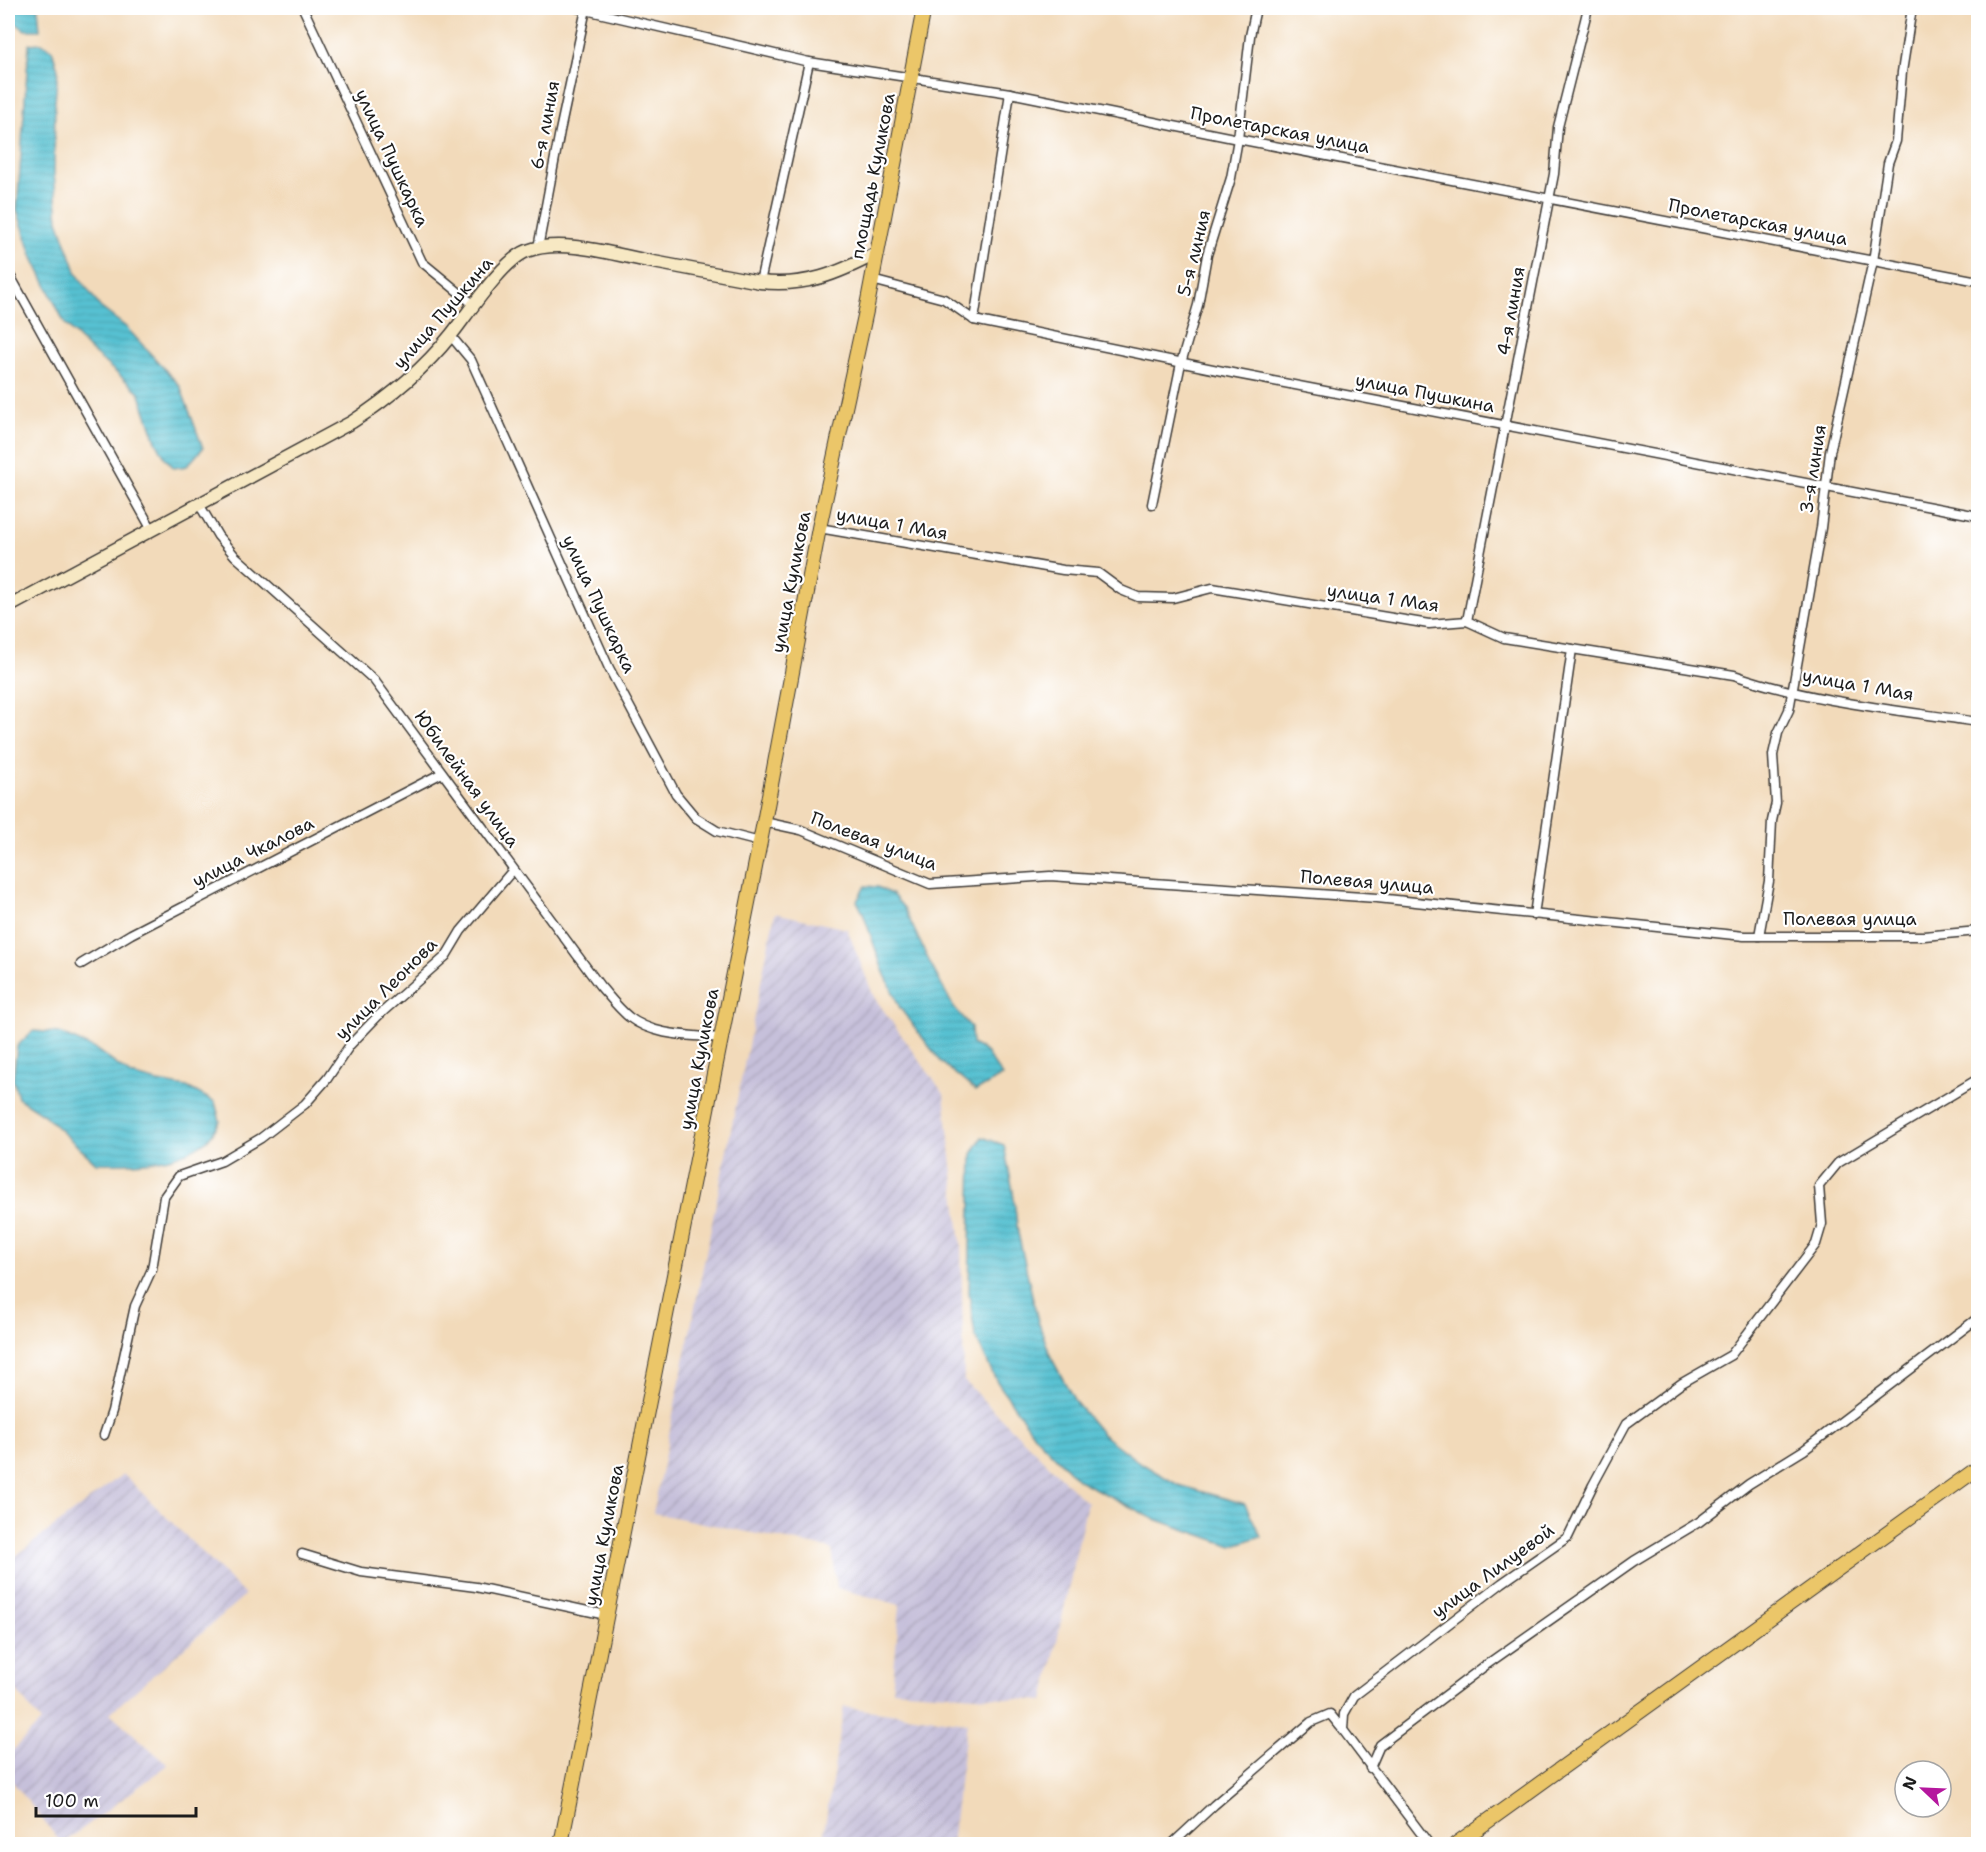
<svg xmlns="http://www.w3.org/2000/svg" width="1986" height="1852" viewBox="0 0 1986 1852" font-family="'Shantell Sans',sans-serif">
  <style>
    .industrial { fill: url(#industrial-furrows) }
    .water { fill: url(#water-rules); stroke: #3a6e77; stroke-width: 1.5 }
    .lines { fill: none; stroke-linecap: round; stroke-linejoin: round }
    .street-casing { stroke: #3c3834; stroke-width: 11 }
    .secondary-casing { stroke: #3c3834; stroke-width: 15 }
    .primary-casing { stroke: #3c3834; stroke-width: 16 }
    .street { stroke: #fff; stroke-width: 8 }
    .secondary { stroke: #f7e8c3; stroke-width: 12 }
    .primary { stroke: #ebc669; stroke-width: 14 }
    .labels { text-anchor: middle; stroke-width: 4.5; stroke-linejoin: round; paint-order: stroke }
    .street-label { font-size: 18px; fill: #1c1c1c; stroke: #fff }
  </style>
  <defs>
    <pattern id="industrial-furrows" width="10" height="10" patternUnits="userSpaceOnUse" patternTransform="scale(1.5)"><rect width="10" height="10" fill="#c6c0da"/><path d="M-1 1l2-2M0 10L10 0M9 11l2-2" fill="none" stroke="#aaa4ba"/></pattern>
    <pattern id="water-rules" width="6" height="5" patternUnits="userSpaceOnUse" patternTransform="scale(1.5)"><rect width="6" height="5" fill="#57c1d2"/><path d="M0 2.5h6" fill="none" stroke="#4ba5b4"/></pattern>
  </defs>
  <rect width="100%" height="100%" fill="#fff"/>
  <filter id="ink" filterUnits="userSpaceOnUse"><feTurbulence type="fractalNoise" baseFrequency=".0167" numOctaves="2"/><feDisplacementMap in="SourceGraphic" scale="12" xChannelSelector="R" yChannelSelector="G"/><feConvolveMatrix kernelMatrix="1 2 1 2 8 2 1 2 1" color-interpolation-filters="sRGB"/></filter>
  <filter id="wash" filterUnits="userSpaceOnUse"><feTurbulence type="fractalNoise" baseFrequency=".008" numOctaves="4" result="noise"/><feDisplacementMap in="SourceGraphic" scale="24" xChannelSelector="R" yChannelSelector="G"/><feGaussianBlur stdDeviation="1.35" result="paint"/><feColorMatrix in="noise" values="0 0 0 0 0 0 0 0 0 0 0 0 0 0 0 0 0 1.4 0 .05"/><feComposite in="paint" operator="in"/></filter>
  <g filter="url(#wash)">
    <rect width="100%" height="100%" fill="#f2daba"/>
    <!-- industrial -->
    <g class="industrial">
      <polygon points="775,913 847,929 874,997 944,1094 961,1244 964,1381 1087,1503 1044,1701 892,1690 900,1605 837,1588 832,1549 653,1513"/>
      <polygon points="123,1474 245,1595 110,1713 168,1765 62,1844 8,1776 8,1755 41,1722 8,1680 8,1553 13,1558"/>
      <polygon points="844,1707 967,1723 951,1844 822,1844"/>
    </g>
    <!-- water -->
    <g class="water">
      <polygon points="8,8 38,8 40,30 25,30 8,17"/>
      <polygon points="42,43 52,50 58,69 55,101 54,173 58,220 77,274 100,307 126,327 180,386 203,448 187,466 174,468 165,458 156,441 139,392 90,350 65,324 33,258 17,210 29,44"/>
      <polygon points="865,886 878,887 893,895 904,908 930,963 954,1008 971,1027 972,1044 986,1052 1002,1076 976,1091 941,1062 900,1008 882,968 863,913 857,901"/>
      <path d="M33,1031L59,1033L95,1049L131,1075L158,1082L187,1087L215,1102L220,1121C216,1127 212,1136 206,1141C176,1164 132,1164 96,1163L44,1115L18,1098L13,1079L17,1046Z"/>
      <polygon points="982,1137 1004,1145 1013,1191 1018,1233 1038,1321 1051,1357 1076,1403 1102,1434 1139,1462 1178,1485 1245,1504 1261,1536 1232,1546 1152,1518 1078,1480 1035,1436 996,1380 975,1336 969,1293 972,1154"/>
    </g>
  </g>
  <g filter="url(#ink)">
    <g class="lines">
      <defs>
        <g id="street">
          <polyline points="303,8 422,262 473,304"/>
          <polyline points="577,8 809,62 1010,93 1238,139 1978,281"/>
          <polyline points="538,248 560,131 586,9"/>
          <polyline points="8,272 152,530"/>
          <polyline points="872,280 944,299 974,320 1237,374 1978,516"/>
          <polyline points="760,282 809,62"/>
          <polyline points="974,320 1010,93"/>
          <polyline points="451,336 471,360 609,668 676,794 696,818 717,831 760,842"/>
          <path d="M199,504L218,536L235,556L374,680L600,986C609,996 618,1008 629,1017C655,1037 691,1035 721,1038"/>
          <polyline points="1152,504 1181,363 1198,305 1207,255 1231,178 1238,139 1250,36 1256,8"/>
          <path d="M819,528L1063,570L1098,573L1121,590L1138,597L1173,598L1212,588L1429,624L1467,621L1504,638L1734,675C1812,702 1897,710 1978,722"/>
          <polyline points="1467,621 1554,174 1558,127 1588,8"/>
          <polyline points="764,822 801,830 930,884 1050,876 1377,898 1744,936 1924,936 1978,931"/>
          <polyline points="1534,915 1572,649"/>
          <polyline points="1759,936 1769,881 1772,821 1776,803 1773,755 1778,733 1789,710 1821,528 1830,452 1873,261 1888,163 1896,141 1902,72 1912,8"/>
          <polyline points="81,964 131,934 442,773"/>
          <polyline points="104,1435 112,1411 135,1306 152,1269 164,1197 179,1176 222,1161 261,1138 305,1104 327,1079 350,1045 378,1016 446,956 461,931 513,870"/>
          <polyline points="302,1554 361,1572 476,1587 606,1615"/>
          <polyline points="1370,1768 1380,1745 1486,1665 1634,1561 1699,1522 1749,1484 1804,1450 1978,1318"/>
          <polyline points="1172,1844 1214,1805 1311,1722 1330,1714 1343,1730"/>
          <polyline points="1429,1844 1343,1730 1344,1714 1354,1696 1502,1583 1568,1537 1593,1485 1626,1424 1682,1383 1731,1355 1816,1244 1822,1224 1819,1186 1838,1163 1978,1079"/>
        </g>
        <path id="secondary" d="M8,607L352,422C389,398 423,370 451,335C467,315 503,260 527,251C562,238 612,254 648,261C685,268 723,275 760,282C806,287 837,274 877,253"/>
        <g id="primary">
          <polyline points="561,1844 764,822 819,528 866,311 924,8"/>
          <polyline points="1456,1844 1978,1468"/>
        </g>
      </defs>
      <!-- street casing -->
      <use href="#street" class="street-casing"/>
      <!-- secondary casing -->
      <use href="#secondary" class="secondary-casing"/>
      <!-- primary casing -->
      <use href="#primary" class="primary-casing"/>
      <!-- street -->
      <use href="#street" class="street"/>
      <!-- secondary -->
      <use href="#secondary" class="secondary"/>
      <!-- primary -->
      <use href="#primary" class="primary"/>
    </g>
  </g>
  <g class="labels">
    <!-- street labels -->
    <g class="street-label">
      <text transform="translate(545 125) rotate(-79)" y="6">6-я линия</text>
      <text transform="translate(1280 130) rotate(11)" y="6">Пролетарская улица</text>
      <text transform="translate(392 158) rotate(65)" y="6">улица Пушкарка</text>
      <text transform="translate(873 176) rotate(-79)" y="6">площадь Куликова</text>
      <text transform="translate(1758 222) rotate(11)" y="6">Пролетарская улица</text>
      <text transform="translate(1194 253) rotate(-76)" y="6">5-я линия</text>
      <text transform="translate(1511 311) rotate(-80)" y="6">4-я линия</text>
      <text transform="translate(443 313) rotate(-49)" y="6">улица Пушкина</text>
      <text transform="translate(1425 393) rotate(11)" y="6">улица Пушкина</text>
      <text transform="translate(1813 469) rotate(-81)" y="6">3-я линия</text>
      <text transform="translate(892 524) rotate(10)" y="6">улица 1 Мая</text>
      <text transform="translate(791 582) rotate(-79)" y="6">улица Куликова</text>
      <text transform="translate(1383 598) rotate(8)" y="6">улица 1 Мая</text>
      <text transform="translate(599 604) rotate(65)" y="6">улица Пушкарка</text>
      <text transform="translate(1858 685) rotate(10)" y="6">улица 1 Мая</text>
      <text transform="translate(467 779) rotate(54)" y="6">Юбилейная улица</text>
      <text transform="translate(874 841) rotate(21)" y="6">Полевая улица</text>
      <text transform="translate(253 852) rotate(-27)" y="6">улица Чкалова</text>
      <text transform="translate(1367 882) rotate(5)" y="6">Полевая улица</text>
      <text x="1850" y="925">Полевая улица</text>
      <text transform="translate(386 989) rotate(-45)" y="6">улица Леонова</text>
      <text transform="translate(699 1059) rotate(-79)" y="6">улица Куликова</text>
      <text transform="translate(604 1535) rotate(-79)" y="6">улица Куликова</text>
      <text transform="translate(1493 1571) rotate(-36)" y="6">улица Лилуевой</text>
    </g>
  </g>
  <!-- margin -->
  <rect width="1986" height="1852" fill="none" stroke="#fff" stroke-width="30"/>
  <!-- north arrow -->
  <g transform="translate(1923 1789) rotate(293)"><circle r="28" fill="#ffffff" stroke="#a4a4a4" stroke-width="1.5"/>
  <path d="M0-4.5L10 22L0 15L-10 22Z" fill="#b5179e"/>
  <text y="-9" font-size="16" font-weight="bold" text-anchor="middle" fill="#1c1c1c">N</text>
  </g>
  <!-- scale -->
  <path d="M36 1807v9h160v-9" fill="none" stroke="#1c1c1c" stroke-width="3"/>
  <text x="45" y="1807" font-size="18" fill="#1c1c1c" stroke="#ffffff" stroke-width="4.5" paint-order="stroke">100 m</text>
</svg>
